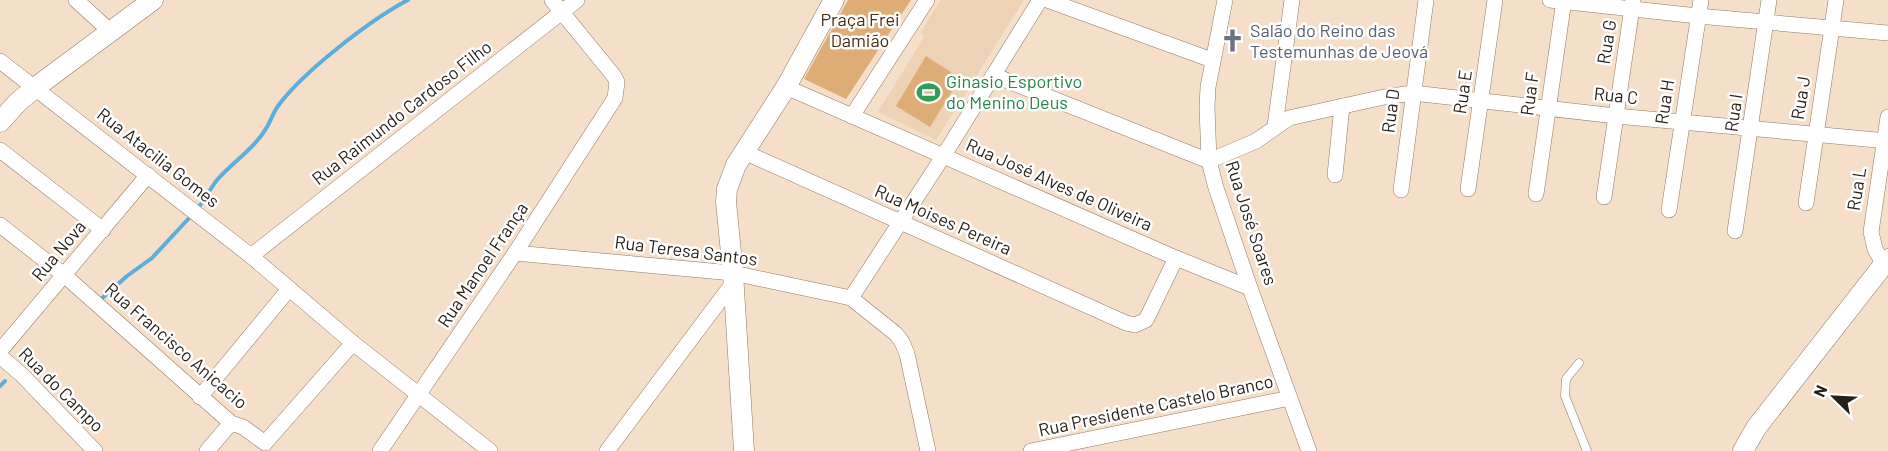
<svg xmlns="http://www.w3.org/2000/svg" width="1888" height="451" viewBox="0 0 1888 451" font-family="Barlow,sans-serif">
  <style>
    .built { fill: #edd2b5 }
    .green { fill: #dead75 }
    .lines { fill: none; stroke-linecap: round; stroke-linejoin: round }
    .stream { stroke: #5aafdd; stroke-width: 4 }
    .service-casing { stroke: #8e7b66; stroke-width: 9 }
    .minor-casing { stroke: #8e7b66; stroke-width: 16 }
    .tertiary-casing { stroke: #8e7b66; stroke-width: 21 }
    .service { stroke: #fff; stroke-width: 8 }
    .minor { stroke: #fff; stroke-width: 15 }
    .tertiary { stroke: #fff; stroke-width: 20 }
    .labels { text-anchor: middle; stroke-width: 5; stroke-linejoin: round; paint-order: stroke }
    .park-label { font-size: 18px; fill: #452e11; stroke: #fff }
    .worship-label { font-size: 18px; fill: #5b616d; stroke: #fff; text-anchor: start }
    .street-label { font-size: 18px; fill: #261f16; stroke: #fff }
    .leisure-label { font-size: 18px; fill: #27864d; stroke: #fff; text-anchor: start }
  </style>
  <rect width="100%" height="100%" fill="#f5dfc8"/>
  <!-- built -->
  <polygon class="built" points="941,0 1024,0 936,140 878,112 924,37 921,32"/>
  <!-- green -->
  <g class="green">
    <polygon points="848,0 911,0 846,99 804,79"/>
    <polygon points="926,56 960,78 930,127 896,106"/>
  </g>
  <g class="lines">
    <!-- stream -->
    <g class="stream">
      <path d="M196,210C205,201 209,190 217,180C233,162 255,148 267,127C271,120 273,113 278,106C303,72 370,20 408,0"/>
      <polyline points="100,300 127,276 152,258 191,216"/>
      <polyline points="0,386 5,381"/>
    </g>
    <defs>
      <polyline id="service" points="1579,363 1566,379 1565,396 1587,451"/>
      <g id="minor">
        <polyline points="76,0 111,32"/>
        <polyline points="1047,0 1212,60"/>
        <polyline points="1225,0 1208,87 1207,107 1209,161 1216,188 1250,288 1309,451"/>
        <polyline points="1550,0 1698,16 1888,33"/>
        <polyline points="0,61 251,256 353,343 490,451"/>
        <polyline points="993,75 1209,161 1256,141 1289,118 1384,97 1413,93 1616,116 1888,141"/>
        <polyline points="786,87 1176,258 1250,288"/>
        <polyline points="852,116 927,0"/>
        <polyline points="1275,126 1292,0"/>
        <polyline points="0,150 103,230"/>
        <polyline points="744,152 1126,323 1135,325 1146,320 1176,258"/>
        <polyline points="1335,175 1342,106"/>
        <polyline points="1468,189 1495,0"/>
        <polyline points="1401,190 1426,0"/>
        <polyline points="1536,194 1564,0"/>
        <polyline points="1604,197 1633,1"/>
        <polyline points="1806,203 1836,0"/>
        <polyline points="1669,210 1701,0"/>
        <polyline points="0,225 64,275 231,423 243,427 265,443 353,343"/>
        <polyline points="1735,231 1769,0"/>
        <polyline points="515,253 733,273 851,298 896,334 902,342 907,354 928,451"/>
        <polyline points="251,256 577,0"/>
        <polyline points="1884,265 1875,249 1871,232 1888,117"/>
        <polyline points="851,298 944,155 1040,0"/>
        <polyline points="0,351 148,175"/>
        <polyline points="0,356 22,375 95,451"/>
        <polyline points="200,397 289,289"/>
        <polyline points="207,451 231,423"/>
        <polyline points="380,451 515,253 615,98 617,82 614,76 552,0"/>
        <polyline points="607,451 733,283"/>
        <polyline points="1031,451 1290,398"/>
      </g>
      <g id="tertiary">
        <polyline points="0,122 18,102 36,87 153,0"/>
        <polyline points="744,451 733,273 726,202 727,189 736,165 786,87 834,0"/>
        <polyline points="1743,451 1756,428 1888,259"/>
      </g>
    </defs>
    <!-- service casing -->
    <use href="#service" class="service-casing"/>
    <!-- minor casing -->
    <use href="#minor" class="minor-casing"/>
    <!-- tertiary casing -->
    <use href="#tertiary" class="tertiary-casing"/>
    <!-- service -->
    <use href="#service" class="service"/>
    <!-- minor -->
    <use href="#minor" class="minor"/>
    <!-- tertiary -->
    <use href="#tertiary" class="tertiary"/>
  </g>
  <!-- icons -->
  <defs>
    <symbol id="church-bare" viewBox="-9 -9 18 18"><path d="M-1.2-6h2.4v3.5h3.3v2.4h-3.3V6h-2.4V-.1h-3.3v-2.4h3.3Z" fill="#6b7280" stroke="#fff" stroke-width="2.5" paint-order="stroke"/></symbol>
    <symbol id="stadium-bare" viewBox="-9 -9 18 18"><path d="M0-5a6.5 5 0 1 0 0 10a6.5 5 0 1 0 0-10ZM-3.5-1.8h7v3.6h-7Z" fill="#2e9e5b" stroke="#fff" stroke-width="2.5" paint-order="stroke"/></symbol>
  </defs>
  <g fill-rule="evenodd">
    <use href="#church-bare" x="1216" y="24" width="33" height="33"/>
    <use href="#stadium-bare" x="912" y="76" width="33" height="33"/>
  </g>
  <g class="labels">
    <!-- park labels -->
    <g class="park-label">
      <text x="860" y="26">Praça Frei<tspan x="860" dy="21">Damião</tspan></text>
    </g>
    <!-- worship labels -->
    <g class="worship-label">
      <text x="1250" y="37">Salão do Reino das<tspan x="1250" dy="21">Testemunhas de Jeová</tspan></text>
    </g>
    <!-- street labels -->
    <g class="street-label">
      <text transform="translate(1607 42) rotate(-81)" y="6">Rua G</text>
      <text transform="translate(1463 92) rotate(-82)" y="6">Rua E</text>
      <text transform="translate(1530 94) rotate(-82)" y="6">Rua F</text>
      <text transform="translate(1616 96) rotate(6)" y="6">Rua C</text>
      <text transform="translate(1801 98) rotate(-81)" y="6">Rua J</text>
      <text transform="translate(1665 102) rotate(-81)" y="6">Rua H</text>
      <text transform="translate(1391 111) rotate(-83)" y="6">Rua D</text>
      <text transform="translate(402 113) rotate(-38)" y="6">Rua Raimundo Cardoso Filho</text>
      <text transform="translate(1734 113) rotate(-82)" y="6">Rua I</text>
      <text transform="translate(158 158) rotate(38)" y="6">Rua Atacilia Gomes</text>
      <text transform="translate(1059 185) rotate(24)" y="6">Rua José Alves de Oliveira</text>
      <text transform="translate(1857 189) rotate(-81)" y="6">Rua L</text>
      <text transform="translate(943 220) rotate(24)" y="6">Rua Moises Pereira</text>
      <text transform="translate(1251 223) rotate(72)" y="6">Rua José Soares</text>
      <text transform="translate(59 251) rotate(-50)" y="6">Rua Nova</text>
      <text transform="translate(686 251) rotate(7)" y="6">Rua Teresa Santos</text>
      <text transform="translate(483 265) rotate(-56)" y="6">Rua Manoel França</text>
      <text transform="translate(176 346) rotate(41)" y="6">Rua Francisco Anicacio</text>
      <text transform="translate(61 390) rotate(45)" y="6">Rua do Campo</text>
      <text transform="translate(1156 406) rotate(-12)" y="6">Rua Presidente Castelo Branco</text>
    </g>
    <!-- leisure labels -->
    <g class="leisure-label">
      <text x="946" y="88">Ginasio Esportivo<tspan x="946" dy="21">do Menino Deus</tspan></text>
    </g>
  </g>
  <!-- north arrow -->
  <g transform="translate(1834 397) rotate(294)" stroke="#ffffff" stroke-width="4.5" paint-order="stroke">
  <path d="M0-4.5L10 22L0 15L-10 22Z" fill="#261f16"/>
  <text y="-9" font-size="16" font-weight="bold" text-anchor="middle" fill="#261f16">N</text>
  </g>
</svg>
